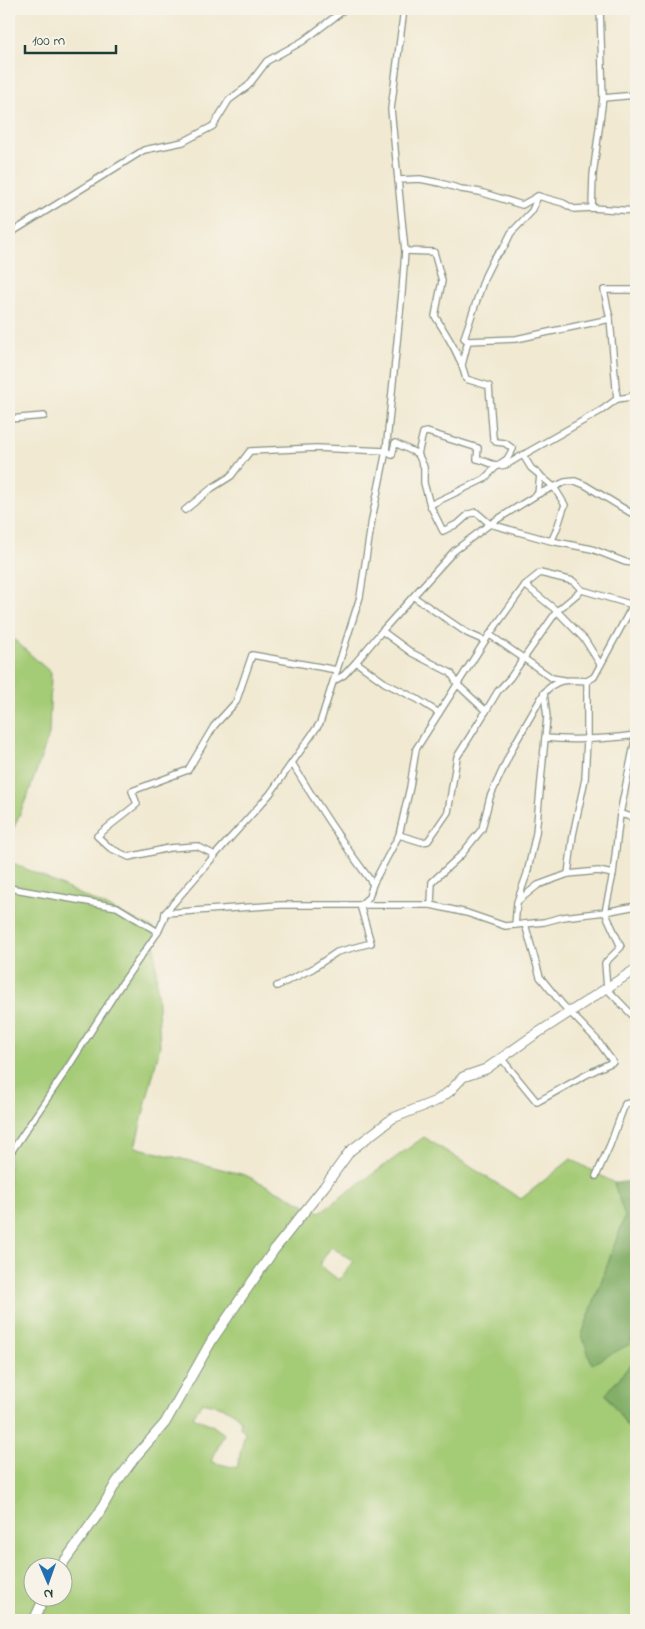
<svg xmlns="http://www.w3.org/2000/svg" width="645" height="1629" viewBox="0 0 645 1629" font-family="'Indie Flower',sans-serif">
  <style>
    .green { fill: #a4cb76; stroke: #628455; fill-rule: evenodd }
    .forest { fill: #83af67; stroke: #51764e }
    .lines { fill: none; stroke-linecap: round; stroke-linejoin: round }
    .street-casing { stroke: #889383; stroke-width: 8 }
    .secondary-casing { stroke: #889383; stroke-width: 11 }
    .street { stroke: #fff; stroke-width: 5.5 }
    .secondary { stroke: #fff; stroke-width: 9 }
  </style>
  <rect width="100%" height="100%" fill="#f7f3e8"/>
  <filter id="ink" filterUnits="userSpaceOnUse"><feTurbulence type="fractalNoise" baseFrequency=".02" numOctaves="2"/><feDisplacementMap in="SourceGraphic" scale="10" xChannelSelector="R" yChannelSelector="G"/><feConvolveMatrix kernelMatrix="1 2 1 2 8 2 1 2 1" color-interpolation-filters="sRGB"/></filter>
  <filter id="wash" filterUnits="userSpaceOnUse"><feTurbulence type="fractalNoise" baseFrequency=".0096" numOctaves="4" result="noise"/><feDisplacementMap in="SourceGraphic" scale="20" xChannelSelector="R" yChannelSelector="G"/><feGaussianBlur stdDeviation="1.12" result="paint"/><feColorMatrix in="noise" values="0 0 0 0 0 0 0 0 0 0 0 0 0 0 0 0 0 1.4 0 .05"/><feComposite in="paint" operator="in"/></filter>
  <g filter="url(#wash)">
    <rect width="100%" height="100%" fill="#f1e9d2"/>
    <!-- green -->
    <g class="green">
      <polygon points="9,635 51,673 49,735 29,792 9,839"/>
      <path d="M9,861L154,929L160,1046L135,1147L245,1175L320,1212L424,1137L521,1199L571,1159L614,1183L625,1216L582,1335L630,1344L636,1324V1358L606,1394L628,1427L636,1433V1620H9ZM331,1247L354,1261L339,1280L319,1265ZM202,1402C216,1405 233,1408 241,1421L240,1427L245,1432L237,1468L211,1462L224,1434L212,1425L193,1417ZM32,1566H62V1596H32Z"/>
    </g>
    <!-- forest -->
    <g class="forest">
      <polygon points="636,1181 636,1324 630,1344 592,1364 582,1335 625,1216 614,1183"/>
      <polygon points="636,1358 636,1433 628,1427 606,1394"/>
    </g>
  </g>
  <g filter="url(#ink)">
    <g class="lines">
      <defs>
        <g id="street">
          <polyline points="603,98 636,95"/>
          <polyline points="398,180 420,179 440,183 461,189 480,192 522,205 538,196 563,203 574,209 592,208 636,211"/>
          <polyline points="592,208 593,175 603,98 600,9"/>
          <polyline points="9,234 144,150 183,142 213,126 229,100 248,86 267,61 303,41 340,13 344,9"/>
          <path d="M405,251L434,252L442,281L435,316C448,337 460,355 466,379L489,386L493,438L496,442L505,443L513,449L507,459L498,465L484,479L430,505"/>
          <polyline points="610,319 617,399"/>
          <polyline points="468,341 464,338 485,276 494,258 504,247 511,233 532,211 538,196"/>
          <polyline points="462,365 468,341 516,339 610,319 604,290 636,290"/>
          <polyline points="9,419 44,416"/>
          <polyline points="523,455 602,410 617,399 630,397 636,392"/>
          <polyline points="538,494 540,475"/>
          <polyline points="185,510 212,488 231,476 250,451 316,448 386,451 392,455 395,443 418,454"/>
          <path d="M551,541C558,530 560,517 565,505L554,487L531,468L523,455C517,458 511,463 505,465C495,468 486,460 477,459L478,448L427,432L423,433L418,454L424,467V483L430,505L443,531L459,523L469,514L476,512L490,524L551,541L592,549L625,562L636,563"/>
          <polyline points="525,585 540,573 573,581 582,590 633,605 636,604"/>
          <polyline points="414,597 467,633 485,641 525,585 557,611 585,640 600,664"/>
          <polyline points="382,631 412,653 451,673 458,685 486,711 457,757 448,812 428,841 422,842 399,835"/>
          <polyline points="490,635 552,678 564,680"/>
          <polyline points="356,662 385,683 417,699 439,713"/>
          <polyline points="334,681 344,675 356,662 382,631 454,551 490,524 538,494 565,482 575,481 585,485 636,516"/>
          <polyline points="486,711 498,691 510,678 557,611 582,590"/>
          <polyline points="636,735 620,814 613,874 605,912 621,947 605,963 607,989 636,1019"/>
          <path d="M545,738C576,741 606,739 636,735"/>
          <path d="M292,763C317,805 344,845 373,884"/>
          <polyline points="620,814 636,818"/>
          <polyline points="215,855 197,846 169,848 129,857 110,848 97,836 137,804 132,791 188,770 214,726 236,702 252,655 337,670"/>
          <polyline points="613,874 598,871 568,874 573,835 585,779 587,740 587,681 594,677 633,605 636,585"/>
          <polyline points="9,888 117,907 158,932"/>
          <polyline points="518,901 538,885 568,874"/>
          <polyline points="431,905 467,913 505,926 544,922 563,917 605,912 636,906"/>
          <polyline points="165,913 281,905 431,905 432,882 461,855 482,829 490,797 513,747 544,693"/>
          <path d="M515,925L517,902L527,874L536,833L547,717L544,693C558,677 568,680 587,681"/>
          <polyline points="277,986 312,969 337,952 371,943 360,905 369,897 373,884 399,835 410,787 416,749 485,641"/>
          <path d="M501,1058L537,1102C562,1089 586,1073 613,1062L597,1040L562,1004L540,977L525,924"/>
          <polyline points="9,1155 63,1075 118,989 158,932 164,919 165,913 215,855 270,794 320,723 360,597 372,519 386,451 402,293 405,251 391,109 404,9"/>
          <polyline points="596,1176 610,1145 625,1104 635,1102 636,1100"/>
        </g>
        <g id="secondary">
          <polyline points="61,1566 99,1513 116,1483 136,1456 165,1423 212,1340 274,1250 324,1187 350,1151 393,1118 436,1101 450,1091 463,1077 486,1069 530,1038 636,969"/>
          <polyline points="34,1620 45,1596"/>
        </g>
      </defs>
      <!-- street casing -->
      <use href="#street" class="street-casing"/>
      <!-- secondary casing -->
      <use href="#secondary" class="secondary-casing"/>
      <!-- street -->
      <use href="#street" class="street"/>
      <!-- secondary -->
      <use href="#secondary" class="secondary"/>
    </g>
  </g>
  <!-- margin -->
  <rect width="645" height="1629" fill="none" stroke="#f7f3e8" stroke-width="30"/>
  <!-- north arrow -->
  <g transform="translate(48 1582) rotate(178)"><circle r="24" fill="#f7f3e8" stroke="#a1aaa0"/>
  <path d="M0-4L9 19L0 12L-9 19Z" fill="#1f6fb2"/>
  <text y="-8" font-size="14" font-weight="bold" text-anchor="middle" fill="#1f3d34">N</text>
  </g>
  <!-- scale -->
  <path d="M25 45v8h91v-8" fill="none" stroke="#1f3d34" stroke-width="2.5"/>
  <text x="32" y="45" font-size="15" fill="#1f3d34" stroke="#f7f3e8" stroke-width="4" paint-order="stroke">100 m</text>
</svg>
